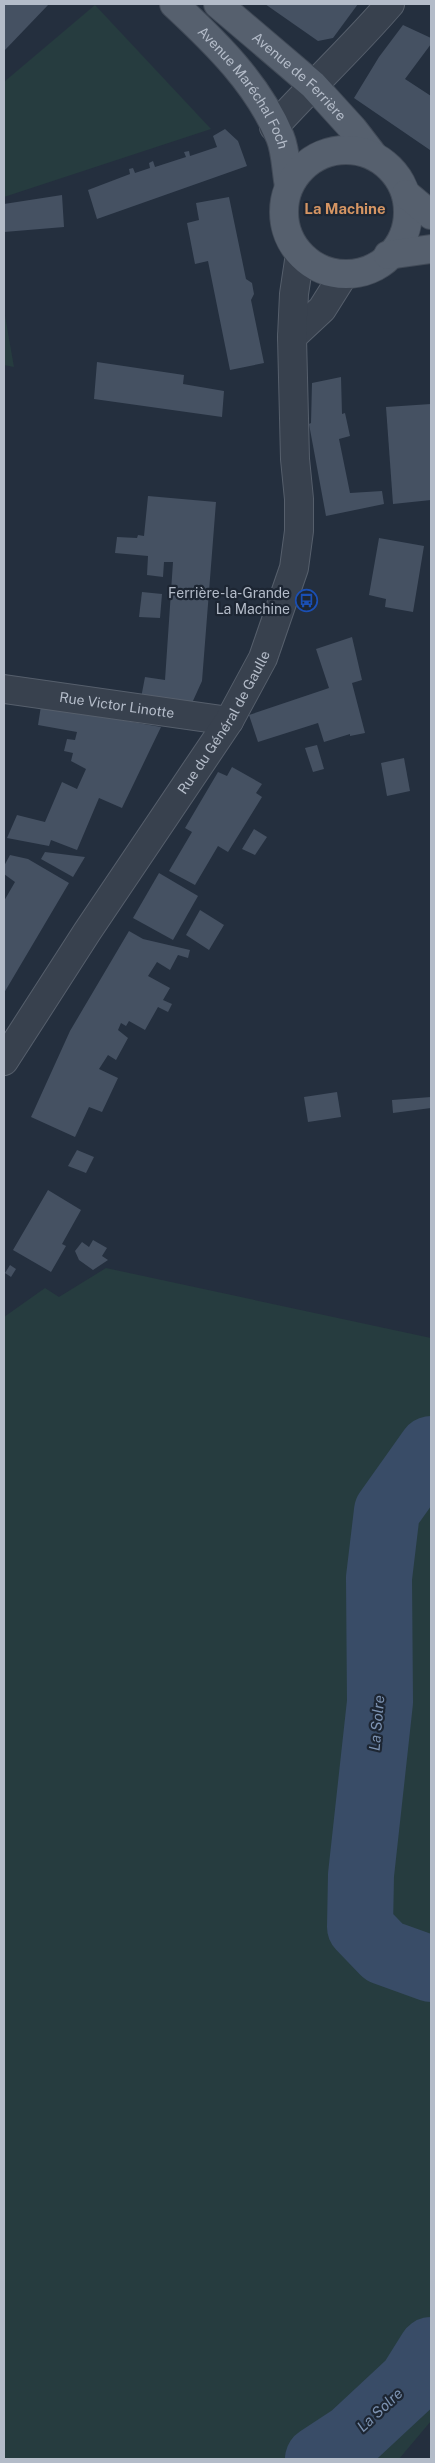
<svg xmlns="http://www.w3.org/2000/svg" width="435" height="2463" viewBox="0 0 435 2463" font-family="'Public Sans',sans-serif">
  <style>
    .green { fill: #263c3f }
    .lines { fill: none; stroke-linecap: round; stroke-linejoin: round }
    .river { stroke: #394c67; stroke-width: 66 }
    .building { fill: #455162 }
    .minor-casing { stroke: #565f6c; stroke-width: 30 }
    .major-casing { stroke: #414a57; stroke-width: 30 }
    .minor { stroke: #38414e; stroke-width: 28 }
    .major { stroke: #56606e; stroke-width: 28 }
    .labels { text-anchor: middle; stroke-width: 4.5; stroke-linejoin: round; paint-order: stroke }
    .street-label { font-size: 14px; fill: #b4bcc9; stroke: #1d2633 }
    .poi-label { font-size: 14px; fill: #b4bcc9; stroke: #1d2633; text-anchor: end }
    .neighbourhood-label { font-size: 15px; font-weight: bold; fill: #d59563; stroke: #1d2633 }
    .water-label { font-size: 15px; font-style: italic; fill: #7c92b1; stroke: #1d2633 }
  </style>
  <rect width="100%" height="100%" fill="#242f3e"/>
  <!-- green -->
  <g class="green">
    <polygon points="95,5 211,129 4,197 4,82"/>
    <polygon points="4,310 14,367 4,365"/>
    <polygon points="106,1268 431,1338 431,2421 399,2459 4,2459 4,1317 45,1288 59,1297"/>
  </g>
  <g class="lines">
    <!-- river -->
    <g class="river">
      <polyline points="431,1449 387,1511 379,1578 380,1702 361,1875 360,1927 384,1952 431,1969"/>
      <polyline points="318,2459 353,2436 411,2382 431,2350"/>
    </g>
  </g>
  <!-- building -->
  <g class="building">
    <polygon points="4,4 49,4 4,51"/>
    <polygon points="265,4 358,4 333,38 318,41"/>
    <polygon points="403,25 431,38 431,44 405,79 431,96 431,154 430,150 354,98 379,57"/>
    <polygon points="225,129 238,141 247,166 97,219 88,190 130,174 129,169 133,168 135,173 150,168 149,163 153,161 155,167 186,157 184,152 189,151 190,156 217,147 213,136"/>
    <polygon points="62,195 64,227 4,232 4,204"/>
    <polygon points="229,197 246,279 252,283 254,294 251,300 264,363 230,370 208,261 195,264 187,223 199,220 196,203"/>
    <polygon points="97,362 184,375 183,384 224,391 222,417 94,399"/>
    <polygon points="341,377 342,414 345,413 350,436 339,439 350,493 382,491 384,504 326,516 309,424 311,423 312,383"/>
    <polygon points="431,404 431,500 393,504 386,407"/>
    <polygon points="148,496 216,502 202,681 192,703 141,698 145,677 165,680 173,562 164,562 163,577 147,575 148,556 115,553 117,537 137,538 138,535 144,536"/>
    <polygon points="379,538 424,546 413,612 385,607 386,599 369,595"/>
    <polygon points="142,592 162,594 160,618 139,617"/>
    <polygon points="352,637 362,680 352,683 365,733 350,736 350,734 324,742 318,723 258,742 249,715 329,688 316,649"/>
    <polygon points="41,706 161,727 122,808 99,798 77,850 51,840 49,846 7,838 17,815 45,822 62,782 77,789 86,769 71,761 73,753 64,751 67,739 75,740 77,732 38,725"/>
    <polygon points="317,745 324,769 313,772 305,748"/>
    <polygon points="404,758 410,791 387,796 381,763"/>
    <polygon points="232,767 262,784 256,793 262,797 228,852 218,846 195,885 169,871 192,832 185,828 218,772 227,776"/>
    <polygon points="254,829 267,837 255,855 242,849"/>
    <polygon points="45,852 85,857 73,877 41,859"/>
    <polygon points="10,855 28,859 69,883 4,993 4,901 15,882 4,874 4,866"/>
    <polygon points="159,873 198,896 173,940 133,918"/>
    <polygon points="200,910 224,925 209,950 186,935"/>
    <polygon points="129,931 143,939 190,950 188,958 178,955 170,970 157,962 148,976 170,988 163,1000 172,1004 168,1012 158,1007 145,1030 129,1021 126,1026 121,1023 118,1030 128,1038 116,1060 108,1055 99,1069 118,1078 102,1112 89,1107 75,1137 31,1117 70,1031"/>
    <polygon points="337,1092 341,1117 308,1122 304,1097"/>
    <polygon points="431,1097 431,1108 393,1113 392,1100"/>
    <polygon points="77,1150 94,1157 86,1173 68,1166"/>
    <polygon points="48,1190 81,1210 62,1244 66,1246 51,1272 13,1250"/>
    <polygon points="93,1240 107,1248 102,1256 108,1260 93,1270 79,1260 75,1251 82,1242 89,1247"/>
    <polygon points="10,1265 16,1269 11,1277 5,1273"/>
  </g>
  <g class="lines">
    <defs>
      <g id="minor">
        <path d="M274,127C312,85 353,47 390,4"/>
        <polyline points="292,337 322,309 344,274"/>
        <path id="s1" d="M4,689L229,721"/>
        <path id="s2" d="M4,1061L87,932L229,721L263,658L294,568L299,531V499L295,459L292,337L294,294L300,254"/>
      </g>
      <g id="major">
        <path id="s3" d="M174,4C216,43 258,84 280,137C286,151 286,171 289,186"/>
        <path id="s4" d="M218,4L313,85L353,129L373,155"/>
        <circle cx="346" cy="212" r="62"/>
        <polyline points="406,194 431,215"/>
        <polyline points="388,255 431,249"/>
      </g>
    </defs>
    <!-- minor casing -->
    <use href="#minor" class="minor-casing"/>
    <!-- major casing -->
    <use href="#major" class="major-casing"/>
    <!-- minor -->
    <use href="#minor" class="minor"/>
    <!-- major -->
    <use href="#major" class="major"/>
  </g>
  <!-- icons -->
  <defs>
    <symbol id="bus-ring" viewBox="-11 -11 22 22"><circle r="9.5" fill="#1d2633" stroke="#1a4fb4" stroke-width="1.5"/><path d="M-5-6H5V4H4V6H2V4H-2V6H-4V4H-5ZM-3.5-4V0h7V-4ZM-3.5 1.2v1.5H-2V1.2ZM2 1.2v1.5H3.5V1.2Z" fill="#1a4fb4"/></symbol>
  </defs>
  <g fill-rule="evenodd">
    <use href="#bus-ring" x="294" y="588" width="25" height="25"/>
  </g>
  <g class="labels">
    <!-- street labels -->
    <g class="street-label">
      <text dy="5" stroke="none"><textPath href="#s4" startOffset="109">Avenue de Ferrière</textPath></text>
      <text dy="5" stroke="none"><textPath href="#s3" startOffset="110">Avenue Maréchal Foch</textPath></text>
      <text dy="5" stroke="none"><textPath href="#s1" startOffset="114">Rue Victor Linotte</textPath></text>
      <text dy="5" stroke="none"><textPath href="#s2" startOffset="404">Rue du Général de Gaulle</textPath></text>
    </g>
    <!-- poi labels -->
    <g class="poi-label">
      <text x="290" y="598">Ferrière-la-Grande<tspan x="290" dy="16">La Machine</tspan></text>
    </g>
    <!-- neighbourhood labels -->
    <g class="neighbourhood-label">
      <text x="345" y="214">La Machine</text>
    </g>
    <!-- water labels -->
    <g class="water-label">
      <text transform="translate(377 1723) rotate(-85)" y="5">La Solre</text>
      <text transform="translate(380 2410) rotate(-43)" y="5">La Solre</text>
    </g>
  </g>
  <!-- border -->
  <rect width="435" height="2463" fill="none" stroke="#b4bcc9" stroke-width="10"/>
</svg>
